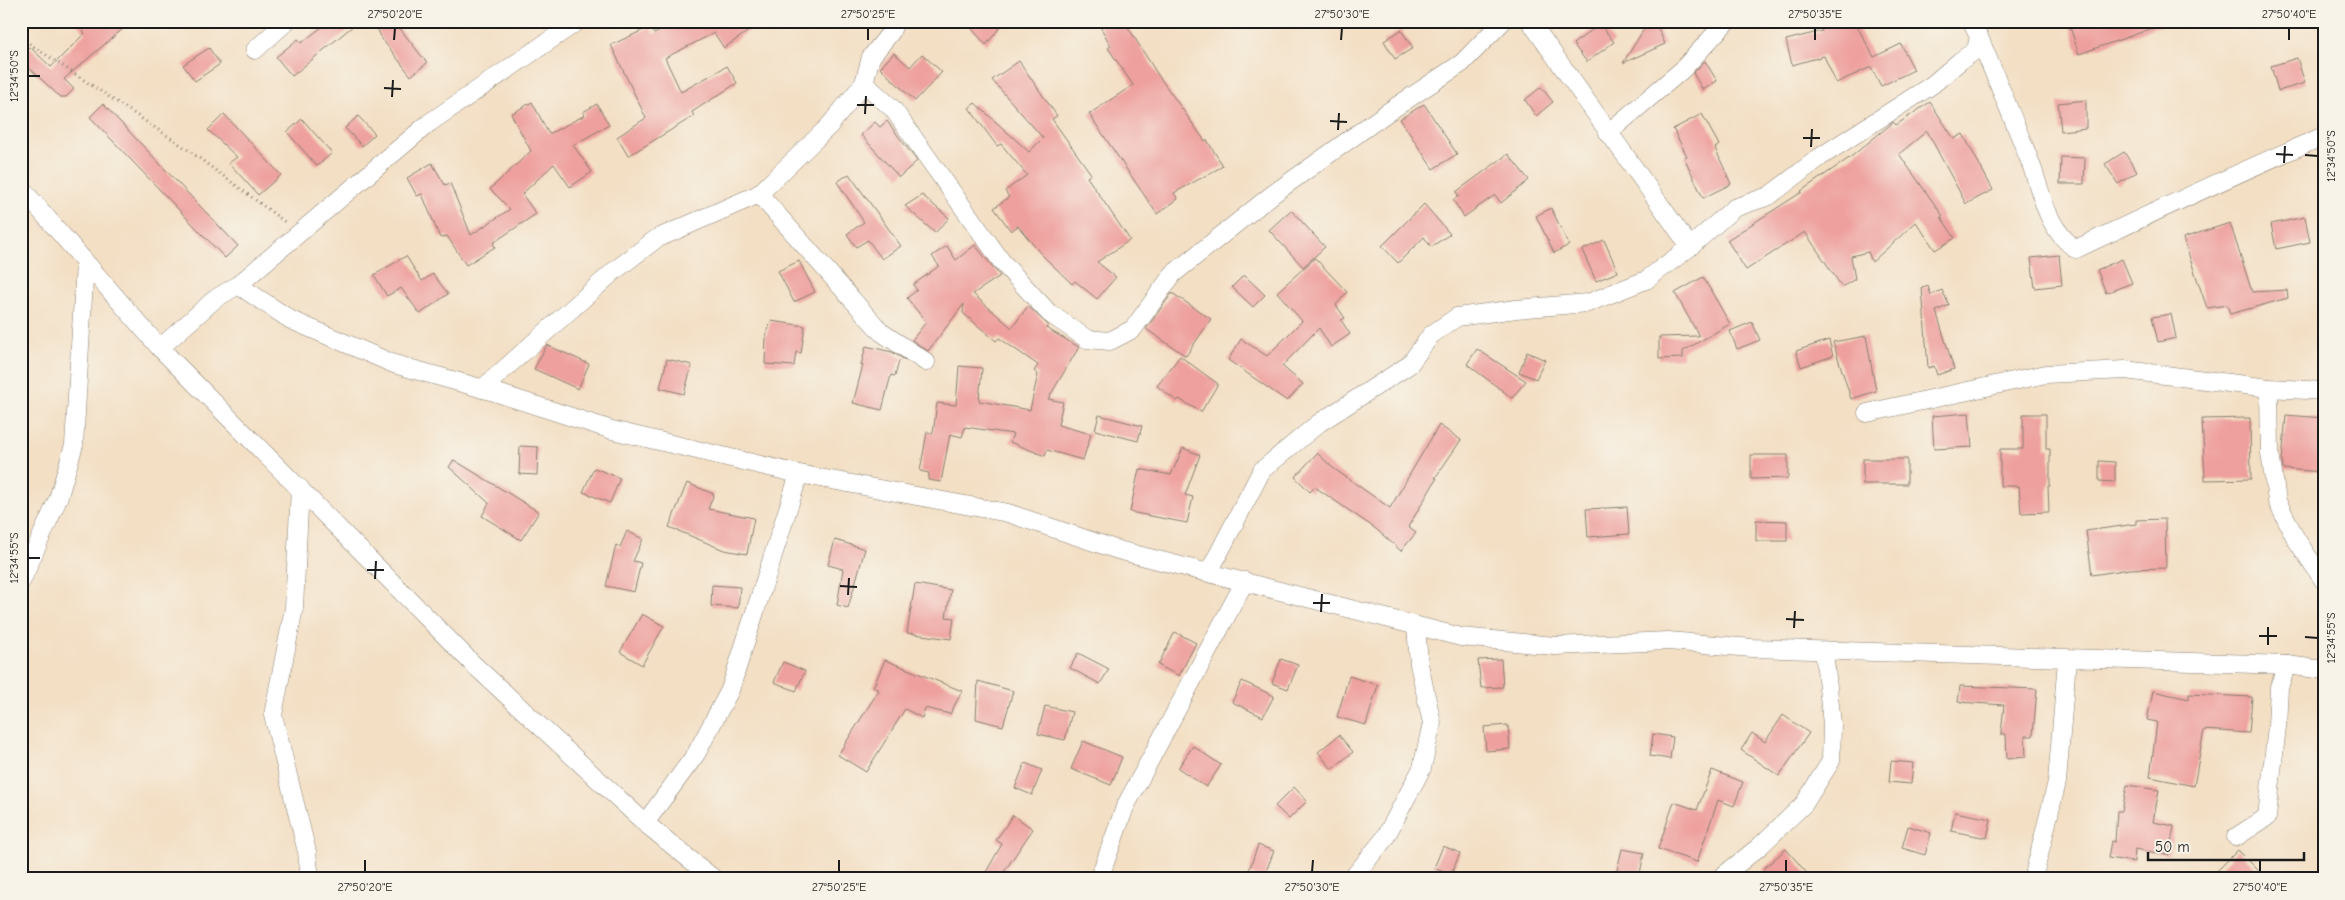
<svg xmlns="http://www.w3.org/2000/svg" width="2345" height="900" viewBox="0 0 2345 900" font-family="'Comic Neue',sans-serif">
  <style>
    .building { fill: #eea09e }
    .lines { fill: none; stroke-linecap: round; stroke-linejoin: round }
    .minor-casing { stroke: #887e70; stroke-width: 19 }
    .path { stroke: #887e70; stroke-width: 3; stroke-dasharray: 1 4; stroke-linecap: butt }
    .minor { stroke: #fff; stroke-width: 18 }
    .ticks { fill: none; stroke: #1c1c1c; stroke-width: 2 }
    .neatline { fill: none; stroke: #1c1c1c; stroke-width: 2 }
    .ticks-label { font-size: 12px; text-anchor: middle; fill: #1c1c1c }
  </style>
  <rect width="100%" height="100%" fill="#f7f3e8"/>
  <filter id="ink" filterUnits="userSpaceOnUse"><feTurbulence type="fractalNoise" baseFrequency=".02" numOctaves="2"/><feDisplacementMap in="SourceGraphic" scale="10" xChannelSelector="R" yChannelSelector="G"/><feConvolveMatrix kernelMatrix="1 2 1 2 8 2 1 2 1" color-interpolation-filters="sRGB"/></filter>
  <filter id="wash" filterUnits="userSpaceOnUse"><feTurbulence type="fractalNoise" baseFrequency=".0096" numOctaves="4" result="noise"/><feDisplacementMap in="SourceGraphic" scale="20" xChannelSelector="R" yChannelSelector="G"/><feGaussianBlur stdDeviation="1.12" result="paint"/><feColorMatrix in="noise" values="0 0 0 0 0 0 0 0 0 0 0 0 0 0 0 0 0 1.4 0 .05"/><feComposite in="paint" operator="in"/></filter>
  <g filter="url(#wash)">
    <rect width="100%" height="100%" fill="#f3dfc4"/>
    <g id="blocks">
      <!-- building -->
      <g class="building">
        <polygon points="74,21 132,21 64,79 74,89 66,97 60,97 21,60 21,57 30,47 51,67 85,33"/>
        <polygon points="330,21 359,21 292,76 276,57 298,39 301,43"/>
        <polygon points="374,21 394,21 427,63 411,76 382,39"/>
        <polygon points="680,21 763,21 724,48 714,33 665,58 681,92 727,66 737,83 692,112 694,116 628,156 617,137 646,118 611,45 650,27 654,34"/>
        <polygon points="965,21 1005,21 986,45"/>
        <polygon points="1097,21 1124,21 1158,75 1205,141 1207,140 1223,166 1174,193 1178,199 1157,214 1089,114 1133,85 1108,48 1111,46"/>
        <polygon points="1649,21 1655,21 1665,44 1623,63"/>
        <polygon points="1817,21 1854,21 1874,57 1901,44 1914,70 1881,86 1871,67 1836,83 1824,56 1792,65 1786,40 1822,31"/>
        <polygon points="2088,21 2164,21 2165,24 2079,54 2070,27"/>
        <polygon points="1600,24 1614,42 1587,62 1573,44"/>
        <polygon points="1401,30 1413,48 1395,59 1384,41"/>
        <polygon points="209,48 220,64 195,81 183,65"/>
        <polygon points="894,53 910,67 922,54 942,72 915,101 880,68"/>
        <polygon points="2297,58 2305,83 2278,91 2271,66"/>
        <polygon points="1019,61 1057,116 1052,119 1091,174 1087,177 1130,240 1097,262 1116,277 1097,299 1075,281 1072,284 1040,253 1018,226 1011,231 994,208 1009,197 1005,191 1027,175 1001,144 997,146 969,108 975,103 1029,152 1043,138 992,80"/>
        <polygon points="1705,61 1717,81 1703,90 1693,73"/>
        <polygon points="1541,87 1553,102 1536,116 1525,100"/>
        <polygon points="2086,100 2086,128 2061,131 2058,103"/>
        <polygon points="532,102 549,134 585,115 583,112 597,104 609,125 573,145 592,172 570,187 554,164 522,194 536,214 493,243 495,247 466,265 447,236 440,238 422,194 417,196 407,178 432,163 445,185 450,183 471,235 510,209 490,189 531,151 511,114"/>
        <polygon points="1930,102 1954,139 1963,134 1993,190 1966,204 1927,131 1899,154 1943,216 1941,217 1955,238 1935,250 1916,222 1872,262 1868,252 1851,256 1855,279 1842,287 1805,232 1746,270 1727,240 1802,192 1801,191 1852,156 1891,124 1893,122 1896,125"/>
        <polygon points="103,104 238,246 225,258 90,117"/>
        <polygon points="1424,104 1457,154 1433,169 1400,119"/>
        <polygon points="224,114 281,175 258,195 229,163 237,157 208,130"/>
        <polygon points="1702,114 1719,145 1715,148 1731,184 1703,198 1684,157 1687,156 1673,129"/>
        <polygon points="358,116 375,134 362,146 345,128"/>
        <polygon points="302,119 332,153 317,166 287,132"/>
        <polygon points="887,121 917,161 899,177 861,135 875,122 880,127"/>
        <polygon points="2124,152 2137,172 2118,184 2105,164"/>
        <polygon points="1508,154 1529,180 1501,203 1495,195 1464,217 1453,200 1459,196 1456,192"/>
        <polygon points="2061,157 2085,158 2084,184 2060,184"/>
        <polygon points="849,174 901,246 882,259 868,240 856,247 847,234 864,222 837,182"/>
        <polygon points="922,195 949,218 935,233 905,206"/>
        <polygon points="1424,204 1450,234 1431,247 1424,237 1398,263 1382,246"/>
        <polygon points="1551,208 1569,245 1554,253 1536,216"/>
        <polygon points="1291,210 1325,247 1303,267 1269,230"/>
        <polygon points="2305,217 2310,242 2276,249 2271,224"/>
        <polygon points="2230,223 2252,292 2287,290 2288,298 2230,314 2227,305 2207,308 2183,238"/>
        <polygon points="1604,240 1618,272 1596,281 1582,250"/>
        <polygon points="975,245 1000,276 973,294 1012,328 1028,306 1048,325 1046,328 1079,347 1048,399 1063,402 1058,425 1091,434 1083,460 1047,450 1045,456 1010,442 1013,434 965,427 962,437 950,434 941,482 928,480 929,473 920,471 927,432 933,433 937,403 956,405 959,366 982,368 979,401 1030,410 1038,374 1034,371 1038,365 999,338 996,341 963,313 964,304 928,351 912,340 926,322 907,298 917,290 913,285 939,266 932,256 947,246 956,260"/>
        <polygon points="2059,255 2062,285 2035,288 2031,258"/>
        <polygon points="406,256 422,281 433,274 448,294 420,314 401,288 387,296 374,275"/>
        <polygon points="1315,258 1347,292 1336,305 1345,318 1341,320 1350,334 1331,347 1319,328 1282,366 1303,384 1287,401 1228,360 1241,339 1267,356 1302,321 1277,292"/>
        <polygon points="2122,259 2132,283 2106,293 2097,270"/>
        <polygon points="799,261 815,292 794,302 778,271"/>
        <polygon points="1244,275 1265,295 1253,307 1232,287"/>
        <polygon points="1703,277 1730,324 1683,351 1683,358 1659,359 1659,337 1699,336 1675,293"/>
        <polygon points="1928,286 1931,295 1942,290 1949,305 1936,311 1954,369 1937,375 1934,366 1928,368 1922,288"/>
        <polygon points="1172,293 1211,319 1186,356 1146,329"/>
        <polygon points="2171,314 2176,338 2158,342 2152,317"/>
        <polygon points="771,321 805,326 801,353 796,352 794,366 765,364 766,336"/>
        <polygon points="1752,322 1760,340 1737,349 1730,331"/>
        <polygon points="1866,336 1876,391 1851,399 1833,342"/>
        <polygon points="1829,340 1833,356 1801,367 1796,351"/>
        <polygon points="547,345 589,364 578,389 534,369"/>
        <polygon points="866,346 892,352 905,360 899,361 895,376 891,375 882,410 853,403 863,365 861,365"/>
        <polygon points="1477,349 1526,381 1512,398 1467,364"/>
        <polygon points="1527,352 1545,360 1536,379 1519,372"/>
        <polygon points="1180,356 1218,384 1201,412 1179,399 1177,401 1157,386"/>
        <polygon points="667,359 692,365 684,394 660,388"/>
        <polygon points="1969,413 1972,447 1934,449 1932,416"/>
        <polygon points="2023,414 2046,414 2046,449 2050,449 2050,486 2048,486 2049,512 2021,513 2019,486 2000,486 2000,449 2023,449"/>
        <polygon points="1099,415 1142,426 1138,441 1095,430"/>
        <polygon points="2286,415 2324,418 2323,472 2283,469 2282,460"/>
        <polygon points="2250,418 2251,479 2205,480 2202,419"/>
        <polygon points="1439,425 1461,440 1435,478 1437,478 1408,527 1416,533 1401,551 1376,529 1315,487 1310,492 1295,477 1317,453 1333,468 1390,508"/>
        <polygon points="520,446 538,447 537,475 519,474"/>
        <polygon points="1183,448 1200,455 1185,495 1193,497 1187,523 1130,512 1139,469 1171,475"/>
        <polygon points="1751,455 1788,455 1788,478 1751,479"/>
        <rect x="1863" y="459" width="44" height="25"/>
        <polygon points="454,460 539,512 521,540 482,516 489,503 449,467"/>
        <polygon points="2099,461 2115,462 2115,482 2099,481"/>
        <polygon points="594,468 620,478 610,503 583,492"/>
        <polygon points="687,483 714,494 708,509 754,518 747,554 724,550 669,527"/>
        <polygon points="1627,507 1629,534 1588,537 1586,509"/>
        <polygon points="2165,519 2166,568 2130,569 2092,575 2086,531 2136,524 2136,520"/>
        <polygon points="1756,520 1787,521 1787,541 1756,541"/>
        <polygon points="627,531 643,539 633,561 641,563 634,592 606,586 616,545 620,547"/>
        <polygon points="835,540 865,549 848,608 837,605 843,569 828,565"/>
        <polygon points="915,584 951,590 946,617 954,618 951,639 907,633"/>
        <polygon points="712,585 740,587 738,608 711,606"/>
        <polygon points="642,614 664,626 642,665 620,652"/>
        <polygon points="1175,632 1196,643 1179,676 1158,665"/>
        <polygon points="1078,653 1109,669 1100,684 1070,668"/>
        <polygon points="1281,659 1298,665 1288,689 1272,683"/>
        <polygon points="1501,659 1503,687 1481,688 1478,660"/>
        <polygon points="885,660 962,691 950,714 925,708 922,718 905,709 866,772 838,755 879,690 873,687"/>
        <polygon points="783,662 805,671 796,691 774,682"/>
        <polygon points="1349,676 1378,685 1366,725 1337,717"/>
        <polygon points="978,681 1013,691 1003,726 976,719"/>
        <polygon points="1242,681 1274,696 1263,717 1232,702"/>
        <polygon points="1960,686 2037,689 2033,736 2025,736 2026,757 2007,759 2006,734 2001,734 2004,705 1958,702"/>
        <polygon points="2153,691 2189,699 2189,694 2252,697 2249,733 2204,730 2194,786 2150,777 2157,722 2147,720"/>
        <polygon points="1045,706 1072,712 1065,740 1038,734"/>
        <polygon points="1783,715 1809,733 1779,776 1741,750 1752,733 1765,742"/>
        <polygon points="1508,725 1510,749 1486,751 1484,727"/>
        <polygon points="1653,734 1673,737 1670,759 1650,756"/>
        <polygon points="1339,735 1353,752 1332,769 1318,752"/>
        <polygon points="1083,741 1122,757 1111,785 1071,769"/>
        <polygon points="1193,746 1221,765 1206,787 1178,768"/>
        <polygon points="1891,761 1913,763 1911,784 1889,782"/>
        <polygon points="1025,763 1042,770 1032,795 1015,788"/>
        <polygon points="1712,770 1743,782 1734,806 1718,800 1697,862 1658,849 1674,802 1697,810"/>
        <polygon points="2127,785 2159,790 2153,822 2174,826 2169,855 2135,849 2134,862 2108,858 2111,841 2115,842 2117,811 2122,811"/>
        <polygon points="1294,787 1307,801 1289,819 1275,806"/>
        <polygon points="1955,812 1991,819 1987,838 1951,831"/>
        <polygon points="1013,815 1033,829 999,879 982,879 1002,844 996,840"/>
        <polygon points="1908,826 1931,833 1925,855 1902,848"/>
        <polygon points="1258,845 1274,851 1263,879 1248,873"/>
        <polygon points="1443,846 1460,853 1451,875 1434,868"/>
        <polygon points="1622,849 1644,853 1639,879 1615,879"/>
        <polygon points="1786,849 1812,879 1771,879 1763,869"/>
        <polygon points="2238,850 2267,879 2209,879"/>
      </g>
    </g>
  </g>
  <g filter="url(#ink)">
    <use href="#blocks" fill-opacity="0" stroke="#887e70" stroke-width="1"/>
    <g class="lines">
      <defs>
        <g id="minor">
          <polyline points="1530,21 1690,247"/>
          <path d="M1979,37C1996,78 2013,118 2029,159C2042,191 2045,228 2076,249C2159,210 2240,171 2324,136"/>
          <polyline points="255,50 287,21"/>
          <polyline points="864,83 893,109 1002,262 1049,313 1087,339 1110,341 1133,329 1173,274 1273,194 1388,112 1462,63 1503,21"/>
          <polyline points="1608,133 1682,70 1727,21"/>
          <polyline points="21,188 160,348 473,664 645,823 714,879"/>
          <polyline points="759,194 881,332 926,362"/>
          <polyline points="238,285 291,320 394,364 491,391 612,430 799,474 1008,513 1118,550 1461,637 1555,646 1668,641 1752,648 2287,665 2324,670"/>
          <polyline points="160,348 215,299 238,285 429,123 578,21"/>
          <polyline points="2269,388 2270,453 2277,501 2296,539 2324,581"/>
          <polyline points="482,389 613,272 656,239 759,194 829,126 864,83 871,57 891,32 895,21"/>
          <polyline points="1867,413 2046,374 2125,370 2269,388 2324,391"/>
          <polyline points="300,488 294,608 273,715 307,852 310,879"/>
          <polyline points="1209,572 1262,470 1319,423 1409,365 1431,335 1457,317 1516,309 1588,303 1646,280 1690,247 1734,208 1769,196 1820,157 1932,85 1960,61 1976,50 1979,37 1971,21"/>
          <polyline points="21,582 58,499 74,445 85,264"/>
          <polyline points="645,823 696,754 730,690 799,474"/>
          <polyline points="2236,837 2267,817 2277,726 2279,687 2287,665"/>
          <polyline points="1099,879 1125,807 1245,581"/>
          <polyline points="1352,879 1385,838 1422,768 1432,723 1419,664 1416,626"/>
          <polyline points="1719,879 1759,847 1804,804 1831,761 1832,724 1824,651"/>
          <polyline points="2033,879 2057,782 2067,660"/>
        </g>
      </defs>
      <!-- minor casing -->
      <use href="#minor" class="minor-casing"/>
      <!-- path -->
      <polyline class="path" points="21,38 187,149 285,222"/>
      <!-- minor -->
      <use href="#minor" class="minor"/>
    </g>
  </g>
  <!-- ticks -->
  <path class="ticks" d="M394,40L395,28M868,40V28M1341,40L1342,28M1815,40V28M2289,40V28M28,76H40M384,88L401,89M392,97L393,80M857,105H874M865,114L866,96M1330,121L1347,122M1338,130L1339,113M1803,138H1820M1811,147L1812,129M2276,154L2293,155M2305,155L2318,156M2284,163L2285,146M28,558H40M367,570H384M375,579L376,561M840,586L857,587M848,595L849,578M1313,603H1330M1321,612L1322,594M1786,619L1804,620M1794,628L1795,611M2259,636H2277M2305,637L2318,638M2268,645V627M365,872V860M839,872V860M1312,872L1313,860M1786,872V860M2260,872V860"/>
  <!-- margin -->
  <rect width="2345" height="900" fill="none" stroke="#f7f3e8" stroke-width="55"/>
  <!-- scale -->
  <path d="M2148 852v8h156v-8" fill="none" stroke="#1c1c1c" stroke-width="2.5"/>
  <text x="2155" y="852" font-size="15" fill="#1c1c1c" stroke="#f7f3e8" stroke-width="4" paint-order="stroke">50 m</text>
  <rect x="28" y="28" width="2290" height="844" class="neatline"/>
  <g class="ticks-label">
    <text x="395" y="18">27°50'20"E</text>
    <text x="868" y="18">27°50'25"E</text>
    <text x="1342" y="18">27°50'30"E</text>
    <text x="1815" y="18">27°50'35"E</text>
    <text x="2289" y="18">27°50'40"E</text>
    <text transform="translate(14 76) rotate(-90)" y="4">12°34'50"S</text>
    <text transform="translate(2331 156) rotate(-90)" y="4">12°34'50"S</text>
    <text transform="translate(14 558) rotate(-90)" y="4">12°34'55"S</text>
    <text transform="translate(2331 638) rotate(-90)" y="4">12°34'55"S</text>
    <text x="365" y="891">27°50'20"E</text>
    <text x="839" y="891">27°50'25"E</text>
    <text x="1312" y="891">27°50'30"E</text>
    <text x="1786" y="891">27°50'35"E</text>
    <text x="2260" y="891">27°50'40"E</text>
  </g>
</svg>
